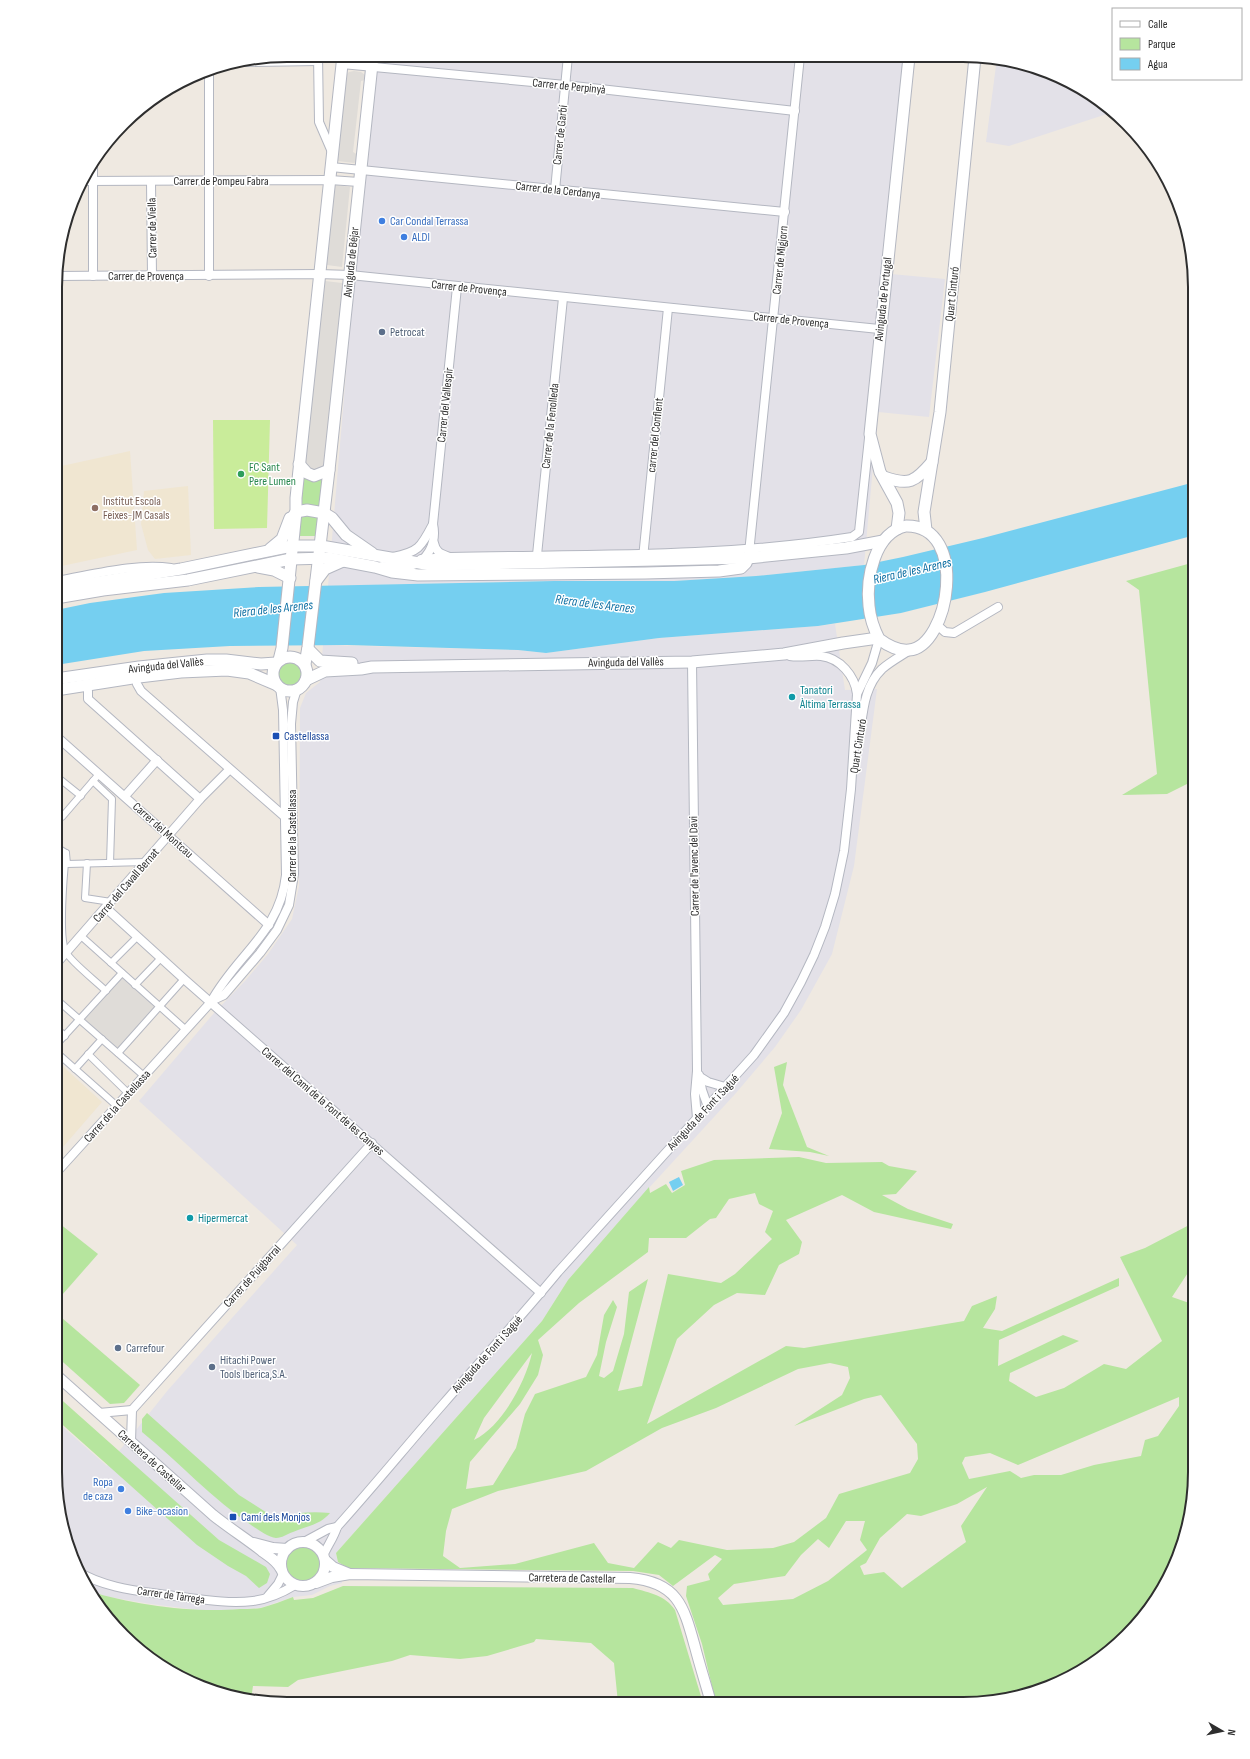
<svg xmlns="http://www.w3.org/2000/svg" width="1250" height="1759" viewBox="0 0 1250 1759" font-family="'Sofia Sans Condensed',sans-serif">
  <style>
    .industrial { fill: #e3e1e8 }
    .education { fill: #f0e6d1 }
    .green { fill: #b6e59e; fill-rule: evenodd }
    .pitch { fill: #c9ec9a }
    .plaza { fill: #dfdcd8 }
    .water { fill: #75cff0 }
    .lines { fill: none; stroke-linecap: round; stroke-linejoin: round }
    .pedestrian-casing { stroke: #b4b7c1; stroke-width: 8 }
    .minor-casing { stroke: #b4b7c1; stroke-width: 10 }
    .tertiary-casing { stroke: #b4b7c1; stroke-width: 12 }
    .secondary-casing { stroke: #b4b7c1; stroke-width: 13 }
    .pedestrian { stroke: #fff; stroke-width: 6 }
    .minor { stroke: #fff; stroke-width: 8 }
    .tertiary { stroke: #fff; stroke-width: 10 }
    .secondary { stroke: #fff; stroke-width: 11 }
    .shop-dot { fill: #3f7fe0; stroke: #fff; stroke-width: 1.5 }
    .service-dot { fill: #5c6f8a; stroke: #fff; stroke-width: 1.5 }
    .leisure-dot { fill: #2e9e5b; stroke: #fff; stroke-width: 1.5 }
    .education-dot { fill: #8d6e63; stroke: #fff; stroke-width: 1.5 }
    .culture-dot { fill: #0f9aa8; stroke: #fff; stroke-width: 1.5 }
    .transit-dot { fill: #1a4fb4; stroke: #fff; stroke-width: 1.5 }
    .labels { text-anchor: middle; stroke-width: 3; stroke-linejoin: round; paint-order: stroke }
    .street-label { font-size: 12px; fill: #2e2e2e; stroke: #fff }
    .shop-label { font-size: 12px; fill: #366cbe; stroke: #fff; text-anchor: start }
    .service-label { font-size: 12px; fill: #4e5e75; stroke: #fff; text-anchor: start }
    .leisure-label { font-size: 12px; fill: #27864d; stroke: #fff; text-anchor: start }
    .education-label { font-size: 12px; fill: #785e54; stroke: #fff; text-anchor: start }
    .culture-label { font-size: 12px; fill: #0d838f; stroke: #fff; text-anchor: start }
    .transit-label { font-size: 12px; fill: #164399; stroke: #fff; text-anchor: start }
    .water-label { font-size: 13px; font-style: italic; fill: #0d6fa3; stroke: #fff }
    .rim { fill: none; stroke: #2e2e2e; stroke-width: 2 }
  </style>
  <rect width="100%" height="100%" fill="#efe9e1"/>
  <!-- industrial -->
  <g class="industrial">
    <polygon points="373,55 912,57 891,274 945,279 929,417 878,412 864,565 756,576 674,581 554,581 328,586"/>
    <polygon points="997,58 1052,73 1104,103 1113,112 1009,146 986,142"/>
    <polygon points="835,624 845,690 877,689 854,866 832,954 801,1010 775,1047 736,1093 637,1201 568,1280 542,1321 336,1553 342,1583 330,1586 312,1595 293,1597 260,1608 230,1610 198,1610 151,1604 109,1597 89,1591 79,1574 63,1532 55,1472 55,1420 107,1466 168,1390 297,1245 139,1101 214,1013 245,981 268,954 292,919 299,886 300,708 306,693 320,682 323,645 518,650 546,653 659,638 818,626"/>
  </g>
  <!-- education -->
  <g class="education">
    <polygon points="130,451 137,550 57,567 57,467"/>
    <polygon points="188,486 191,555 155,559 148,550 141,524 144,491"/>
    <polygon points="56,1060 102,1102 56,1155"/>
  </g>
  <!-- green -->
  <g class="green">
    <polygon points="303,475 324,478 321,507 301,504"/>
    <polygon points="303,515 314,515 317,518 317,536 298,536 301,518"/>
    <polygon points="1195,562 1195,780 1167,794 1122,795 1157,774 1139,590 1126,581"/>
    <circle cx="290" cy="674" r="12"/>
    <polygon points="787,1062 783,1085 807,1147 829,1156 810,1152 769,1149 782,1113 774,1067"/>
    <path d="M799,1157L826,1163L882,1162L889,1166L917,1171L896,1194L882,1195L908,1209L953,1224L951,1229L874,1212L842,1195L786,1220L802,1242L799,1254L779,1265L765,1295L737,1293L714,1305L677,1339L647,1424L786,1346L804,1348L964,1321L972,1306L997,1296L995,1309L983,1328L1002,1331L1119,1278V1286L999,1340L998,1366L1063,1335L1079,1341L1010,1373L1009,1381L1036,1397L1064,1388L1104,1364L1126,1369L1162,1341L1120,1257L1145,1248L1195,1222V1262L1172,1297L1195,1305V1352L1191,1357L1195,1366L1194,1487L1183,1547L1156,1601L1116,1647L1065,1680L1008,1699L963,1704L716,1703L702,1644L686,1596L687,1586L710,1580L708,1574L722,1559L715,1555L673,1586L659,1575L633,1571L348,1568L338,1562L336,1553L542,1321L568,1280L649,1187L650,1193L666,1184L672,1193L685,1185L681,1171L714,1160ZM755,1193L759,1204L773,1211L765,1232L772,1239L735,1274L721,1283L668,1274L642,1386L618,1391L648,1279L629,1292L624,1334L613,1371L604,1378L599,1376L606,1342L617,1307L613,1300L604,1315L597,1355L586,1377L535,1394L525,1414L516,1448L493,1485L466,1489L470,1462L520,1404L538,1375L543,1355L538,1340L579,1303L648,1252L649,1238H686L710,1219L716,1218L729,1199ZM532,1353C525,1383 502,1426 474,1440L484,1418ZM830,1363L848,1367L850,1378L842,1395L794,1426L864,1399L881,1395L917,1444L918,1459L910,1473L839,1494L826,1518L794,1542L773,1548L727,1550L679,1540L671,1548L658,1542L634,1568L608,1563L594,1543L515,1564L460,1568L443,1556L446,1531L452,1509L498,1491L586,1471L662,1428L716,1408L798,1369ZM1179,1397V1406L1158,1436L1145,1440L1141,1456L1094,1465L1061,1475H1034L1021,1478L1010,1471L969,1479L962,1463L965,1457L990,1453L1018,1465ZM987,1487L961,1526L966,1542L902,1588L884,1572L864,1575L860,1566L866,1563L880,1538L907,1514L921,1516L957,1504ZM846,1521H865L860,1540L867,1550L828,1581L793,1599L723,1605L718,1598L734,1584L785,1576L801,1555L818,1539L829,1548Z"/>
    <polygon points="55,1220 98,1254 55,1303"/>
    <polygon points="55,1312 140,1385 124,1403 110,1404 55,1355"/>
    <polygon points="55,1394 219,1540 266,1567 270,1574 267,1583 259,1588 246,1576 228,1566 197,1545 55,1418"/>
    <path d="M147,1413L239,1495L275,1518C282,1521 292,1514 300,1513C310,1512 320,1512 330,1513C320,1525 307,1526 293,1532C287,1534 282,1538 276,1538C269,1537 260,1531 254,1527C213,1500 180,1463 142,1432V1419Z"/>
    <circle cx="303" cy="1564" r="17"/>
    <path d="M343,1586L633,1588C650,1593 665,1595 675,1610L703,1703H618L614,1663L591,1643L536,1639L534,1642L487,1656L460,1659L410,1655L392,1661L298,1680L288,1687L253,1686L251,1699L238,1697L199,1686L146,1656L103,1613L89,1591C133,1605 193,1613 240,1609C246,1609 254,1609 261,1608C272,1605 282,1601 293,1597L294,1600L313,1598Z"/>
  </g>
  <!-- pitch -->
  <polygon class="pitch" points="213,420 270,420 267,528 214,529"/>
  <!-- plaza -->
  <g class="plaza">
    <polygon points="354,71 361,72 365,75 365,80 361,81 353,152 358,155 357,161 354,163 338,161 336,159 345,76 349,72"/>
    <polygon points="336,185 350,187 342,267 327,265 325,262 334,187"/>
    <polygon points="325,281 342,283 344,286 326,467 314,472 304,463 323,284"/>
    <polygon points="122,973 159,1006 118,1053 80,1020"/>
  </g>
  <!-- water -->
  <g class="water">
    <polygon points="1195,482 1195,535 985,592 901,613 818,626 659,638 546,653 518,650 347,645 230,646 144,651 56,665 56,610 90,603 164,593 259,587 554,581 674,581 756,576 864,565 903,557 983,538"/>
    <polygon points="679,1177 683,1185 673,1191 669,1182"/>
  </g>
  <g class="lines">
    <defs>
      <g id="pedestrian">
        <polyline points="56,776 81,796"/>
        <polyline points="93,781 112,799 110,863"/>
        <polyline points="56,817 62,817 99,774"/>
        <polyline points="56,847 66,853 67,864 146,862"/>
        <path d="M66,853C64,872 58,938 66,952C70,961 97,982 106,991"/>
        <polyline points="87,863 85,898 111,902"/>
        <polyline points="81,936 185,1029"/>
        <polyline points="111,963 137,937"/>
        <polyline points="135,985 161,958"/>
        <polyline points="56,999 144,1076"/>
        <polyline points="56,1028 65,1036"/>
        <polyline points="56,1045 122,973"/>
        <polyline points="56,1052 117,1106"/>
        <polyline points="118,1053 184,979"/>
        <polyline points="88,1054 128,1093"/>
        <polyline points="75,1069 102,1039"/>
      </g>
      <g id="minor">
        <polyline points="318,55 319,122 332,152"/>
        <polyline points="246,62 318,61"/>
        <polyline points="342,64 565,85 795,111"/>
        <polyline points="331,167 785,212"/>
        <polyline points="83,181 330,180 359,182"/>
        <polyline points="151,181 152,276"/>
        <polyline points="555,190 568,56"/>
        <polyline points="57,276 319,274 350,275 879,329"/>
        <polyline points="93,276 93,162"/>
        <polyline points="209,276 209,69"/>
        <path d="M434,543C436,553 441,554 450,557C584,554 719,558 852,537L859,532L869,438"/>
        <polyline points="749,553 800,56"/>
        <polyline points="537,555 563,298"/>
        <path d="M393,557C419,552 421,547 433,524"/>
        <polyline points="643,558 668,308"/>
        <polyline points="421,559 448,557"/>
        <path d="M382,566C390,566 399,567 407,566C428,564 437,542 433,524L457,287"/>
        <path d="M56,581C92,575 135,563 171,568"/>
        <polyline points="936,624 945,632 954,633 998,607"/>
        <polyline points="692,662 697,1071 695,1094 697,1118"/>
        <polyline points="137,684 141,691 285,817"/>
        <polyline points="88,691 88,699 200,799"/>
        <polyline points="857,694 872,663 879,639"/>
        <polyline points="56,736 269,925"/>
        <path d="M859,739C863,715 863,687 882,669C890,662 901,656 910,650"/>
        <polyline points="125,796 157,760"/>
        <polyline points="106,908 184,979 541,1293"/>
        <polyline points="56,964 200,799 229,770"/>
        <polyline points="211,1001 224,995 260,953 277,930 289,905 294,874 291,724 293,702 297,689"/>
        <polyline points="699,1075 702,1090 708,1107"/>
        <polyline points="700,1077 708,1082 725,1087"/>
        <path d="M55,1174L211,1002C236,955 280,933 286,875L283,710L280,687"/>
        <polyline points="99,1413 132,1410"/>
        <polyline points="131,1441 132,1410 372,1143"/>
        <polyline points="304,1542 328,1529 337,1527"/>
        <path d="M324,1554C328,1545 334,1537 337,1527C374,1486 408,1444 444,1403C482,1359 521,1317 558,1272L754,1055L784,1013L801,982L814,955L825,927L835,894L844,851L851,789L857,694C855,676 840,658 821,656C811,655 800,658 790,656"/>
        <path d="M77,1571C106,1589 141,1591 174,1596C200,1599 227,1604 253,1601C268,1599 282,1593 295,1585"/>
        <polyline points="268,1596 278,1584 283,1574"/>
      </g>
      <g id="tertiary">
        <path d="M55,1374L213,1515C229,1528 247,1539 263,1552C271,1558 276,1560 281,1569"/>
        <circle cx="303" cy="1564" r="22"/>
        <polyline points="254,1543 273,1548 287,1549"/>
        <polyline points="325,1560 333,1567 350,1574"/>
        <path d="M316,1583L332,1577L350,1574L630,1578C678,1582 684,1607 695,1647C700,1666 706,1685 711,1703"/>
      </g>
      <g id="secondary">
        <polyline points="299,464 307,473 314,476 329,470"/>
        <path d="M884,477C909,486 915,482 932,462"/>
        <polyline points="292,518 296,512 307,510 324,513 332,518 346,535 372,553"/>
        <path d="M906,526C970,525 949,647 909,650C899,651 887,645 879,639C874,629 870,617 869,606C866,579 874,533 906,526Z"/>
        <polyline points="897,529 899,513 897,503 880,472 870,434 909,57"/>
        <polyline points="926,530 924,512 940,412 975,57"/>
        <polyline points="270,549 282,539 290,518"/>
        <polyline points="258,567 274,570 290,578"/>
        <polyline points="316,581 325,569 343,561"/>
        <polyline points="56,589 181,569 292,546 321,546 431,565 748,558 846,548 883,541"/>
        <polyline points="56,598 103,590 188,580 291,559 328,558 375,567 392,572 418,575 645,573 719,571 741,568 746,563 748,558"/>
        <polyline points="308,649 320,661 352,663"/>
        <circle cx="290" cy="674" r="17"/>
        <polyline points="279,660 282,648 296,512 296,498 343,55"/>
        <polyline points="305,664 308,647 329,470 373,55"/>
        <polyline points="56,679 139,667 207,660 226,660 261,664 276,663"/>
        <polyline points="306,680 325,671 361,669 372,667 692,662 784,654 843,643 878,638"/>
        <polyline points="56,690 139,677 181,672 227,670 249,673 277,685"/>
      </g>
    </defs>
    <!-- pedestrian casing -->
    <use href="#pedestrian" class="pedestrian-casing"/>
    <!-- minor casing -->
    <use href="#minor" class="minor-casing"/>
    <!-- tertiary casing -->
    <use href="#tertiary" class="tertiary-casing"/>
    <!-- secondary casing -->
    <use href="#secondary" class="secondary-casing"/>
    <!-- pedestrian -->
    <use href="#pedestrian" class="pedestrian"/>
    <!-- minor -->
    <use href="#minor" class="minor"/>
    <!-- tertiary -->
    <use href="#tertiary" class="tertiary"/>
    <!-- secondary -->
    <use href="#secondary" class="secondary"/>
  </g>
  <!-- markers -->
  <g class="shop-dot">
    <circle cx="382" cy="221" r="4"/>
    <circle cx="404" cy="237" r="4"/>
    <circle cx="121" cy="1489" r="4"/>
    <circle cx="128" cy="1511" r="4"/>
  </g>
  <g class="service-dot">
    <circle cx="382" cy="332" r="4"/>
    <circle cx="118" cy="1348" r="4"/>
    <circle cx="212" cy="1367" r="4"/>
  </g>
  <circle class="leisure-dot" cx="241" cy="474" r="4"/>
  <circle class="education-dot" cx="95" cy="508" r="4"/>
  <g class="culture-dot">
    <circle cx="792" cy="697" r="4"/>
    <circle cx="190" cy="1218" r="4"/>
  </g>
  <g class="transit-dot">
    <rect x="272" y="732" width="8" height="8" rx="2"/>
    <rect x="229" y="1513" width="8" height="8" rx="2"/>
  </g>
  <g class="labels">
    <!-- street labels -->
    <g class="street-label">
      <text transform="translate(569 86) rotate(6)" y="4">Carrer de Perpinyà</text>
      <text transform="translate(560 135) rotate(-84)" y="4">Carrer de Garbí</text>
      <text x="221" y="185">Carrer de Pompeu Fabra</text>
      <text transform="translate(558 190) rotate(6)" y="4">Carrer de la Cerdanya</text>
      <text transform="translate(152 228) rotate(-91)" y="4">Carrer de Viella</text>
      <text transform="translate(780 260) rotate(-84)" y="4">Carrer de Migjorn</text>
      <text transform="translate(351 262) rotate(-84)" y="4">Avinguda de Béjar</text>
      <text x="146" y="280">Carrer de Provença</text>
      <text transform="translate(469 288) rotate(6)" y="4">Carrer de Provença</text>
      <text transform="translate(952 294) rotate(-84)" y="4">Quart Cinturó</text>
      <text transform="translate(883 299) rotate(-84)" y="4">Avinguda de Portugal</text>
      <text transform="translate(791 320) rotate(6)" y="4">Carrer de Provença</text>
      <text transform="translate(445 405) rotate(-84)" y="4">Carrer del Vallespir</text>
      <text transform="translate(550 426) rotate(-84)" y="4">Carrer de la Fenolleda</text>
      <text transform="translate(655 435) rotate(-84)" y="4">carrer del Conflent</text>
      <text transform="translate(626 662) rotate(-1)" y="4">Avinguda del Vallès</text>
      <text transform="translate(166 665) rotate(-6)" y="4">Avinguda del Vallès</text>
      <text transform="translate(858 746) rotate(-81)" y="4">Quart Cinturó</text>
      <text transform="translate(163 830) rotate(42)" y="4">Carrer del Montcau</text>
      <text transform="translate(292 836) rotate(-90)" y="4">Carrer de la Castellassa</text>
      <text transform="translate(694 866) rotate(-91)" y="4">Carrer de l'avenc del Davi</text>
      <text transform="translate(126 885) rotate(-49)" y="4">Carrer del Cavall Bernat</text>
      <text transform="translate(323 1101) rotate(41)" y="4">Carrer del Camí de la Font de les Canyes</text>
      <text transform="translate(117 1106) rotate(-48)" y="4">Carrer de la Castellassa</text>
      <text transform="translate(703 1112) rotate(-47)" y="4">Avinguda de Font i Sagué</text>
      <text transform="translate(252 1276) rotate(-48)" y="4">Carrer de Puigbarral</text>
      <text transform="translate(487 1354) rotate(-48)" y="4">Avinguda de Font i Sagué</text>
      <text transform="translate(152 1461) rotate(42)" y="4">Carretera de Castellar</text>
      <text transform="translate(572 1578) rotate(1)" y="4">Carretera de Castellar</text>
      <text transform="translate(171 1595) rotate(8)" y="4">Carrer de Tàrrega</text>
    </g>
    <!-- shop labels -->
    <g class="shop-label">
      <text x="390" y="225">Car Condal Terrassa</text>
      <text x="412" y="241">ALDI</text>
      <text x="113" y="1486" text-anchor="end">Ropa<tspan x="113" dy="14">de caza</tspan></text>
      <text x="136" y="1515">Bike-ocasion</text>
    </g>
    <!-- service labels -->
    <g class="service-label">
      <text x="390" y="336">Petrocat</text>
      <text x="126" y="1352">Carrefour</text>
      <text x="220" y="1364">Hitachi Power<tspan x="220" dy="14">Tools Iberica,S.A.</tspan></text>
    </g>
    <!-- leisure labels -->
    <g class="leisure-label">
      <text x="249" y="471">FC Sant<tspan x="249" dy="14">Pere Lumen</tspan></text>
    </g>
    <!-- education labels -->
    <g class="education-label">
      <text x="103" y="505">Institut Escola<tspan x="103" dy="14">Feixes-JM Casals</tspan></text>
    </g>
    <!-- culture labels -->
    <g class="culture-label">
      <text x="800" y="694">Tanatori<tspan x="800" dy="14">Àltima Terrassa</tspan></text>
      <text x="198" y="1222">Hipermercat</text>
    </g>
    <!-- transit labels -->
    <g class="transit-label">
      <text x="284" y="740">Castellassa</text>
      <text x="241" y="1521">Camí dels Monjos</text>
    </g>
    <!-- water labels -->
    <g class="water-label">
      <text transform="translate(912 570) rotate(-13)" y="5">Riera de les Arenes</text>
      <text transform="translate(595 603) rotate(7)" y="5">Riera de les Arenes</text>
      <text transform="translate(273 608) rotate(-6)" y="5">Riera de les Arenes</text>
    </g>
  </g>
  <!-- crop -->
  <path d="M0 0H1250V1759H0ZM287 62H963A225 225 0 0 1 1188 287V1472A225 225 0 0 1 963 1697H287A225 225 0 0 1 62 1472V287A225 225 0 0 1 287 62Z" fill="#fff" fill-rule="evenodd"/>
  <path class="rim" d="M287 62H963A225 225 0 0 1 1188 287V1472A225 225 0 0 1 963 1697H287A225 225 0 0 1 62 1472V287A225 225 0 0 1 287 62Z"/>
  <!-- legend -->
  <rect x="1112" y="8" width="130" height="72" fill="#ffffff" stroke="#ababab"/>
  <rect x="1120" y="21" width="20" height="6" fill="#ffffff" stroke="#ababab"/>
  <text x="1148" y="28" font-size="12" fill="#2e2e2e">Calle</text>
  <rect x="1120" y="38" width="20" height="12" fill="#b6e59e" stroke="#ababab"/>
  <text x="1148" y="48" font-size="12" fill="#2e2e2e">Parque</text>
  <rect x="1120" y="58" width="20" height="12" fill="#75cff0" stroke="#ababab"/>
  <text x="1148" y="68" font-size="12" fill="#2e2e2e">Agua</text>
  <!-- north arrow -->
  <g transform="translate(1222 1731) rotate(99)" stroke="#ffffff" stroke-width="3" paint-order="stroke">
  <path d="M0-3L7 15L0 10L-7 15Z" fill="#2e2e2e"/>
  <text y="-6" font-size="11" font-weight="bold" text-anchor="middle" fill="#2e2e2e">N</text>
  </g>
</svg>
